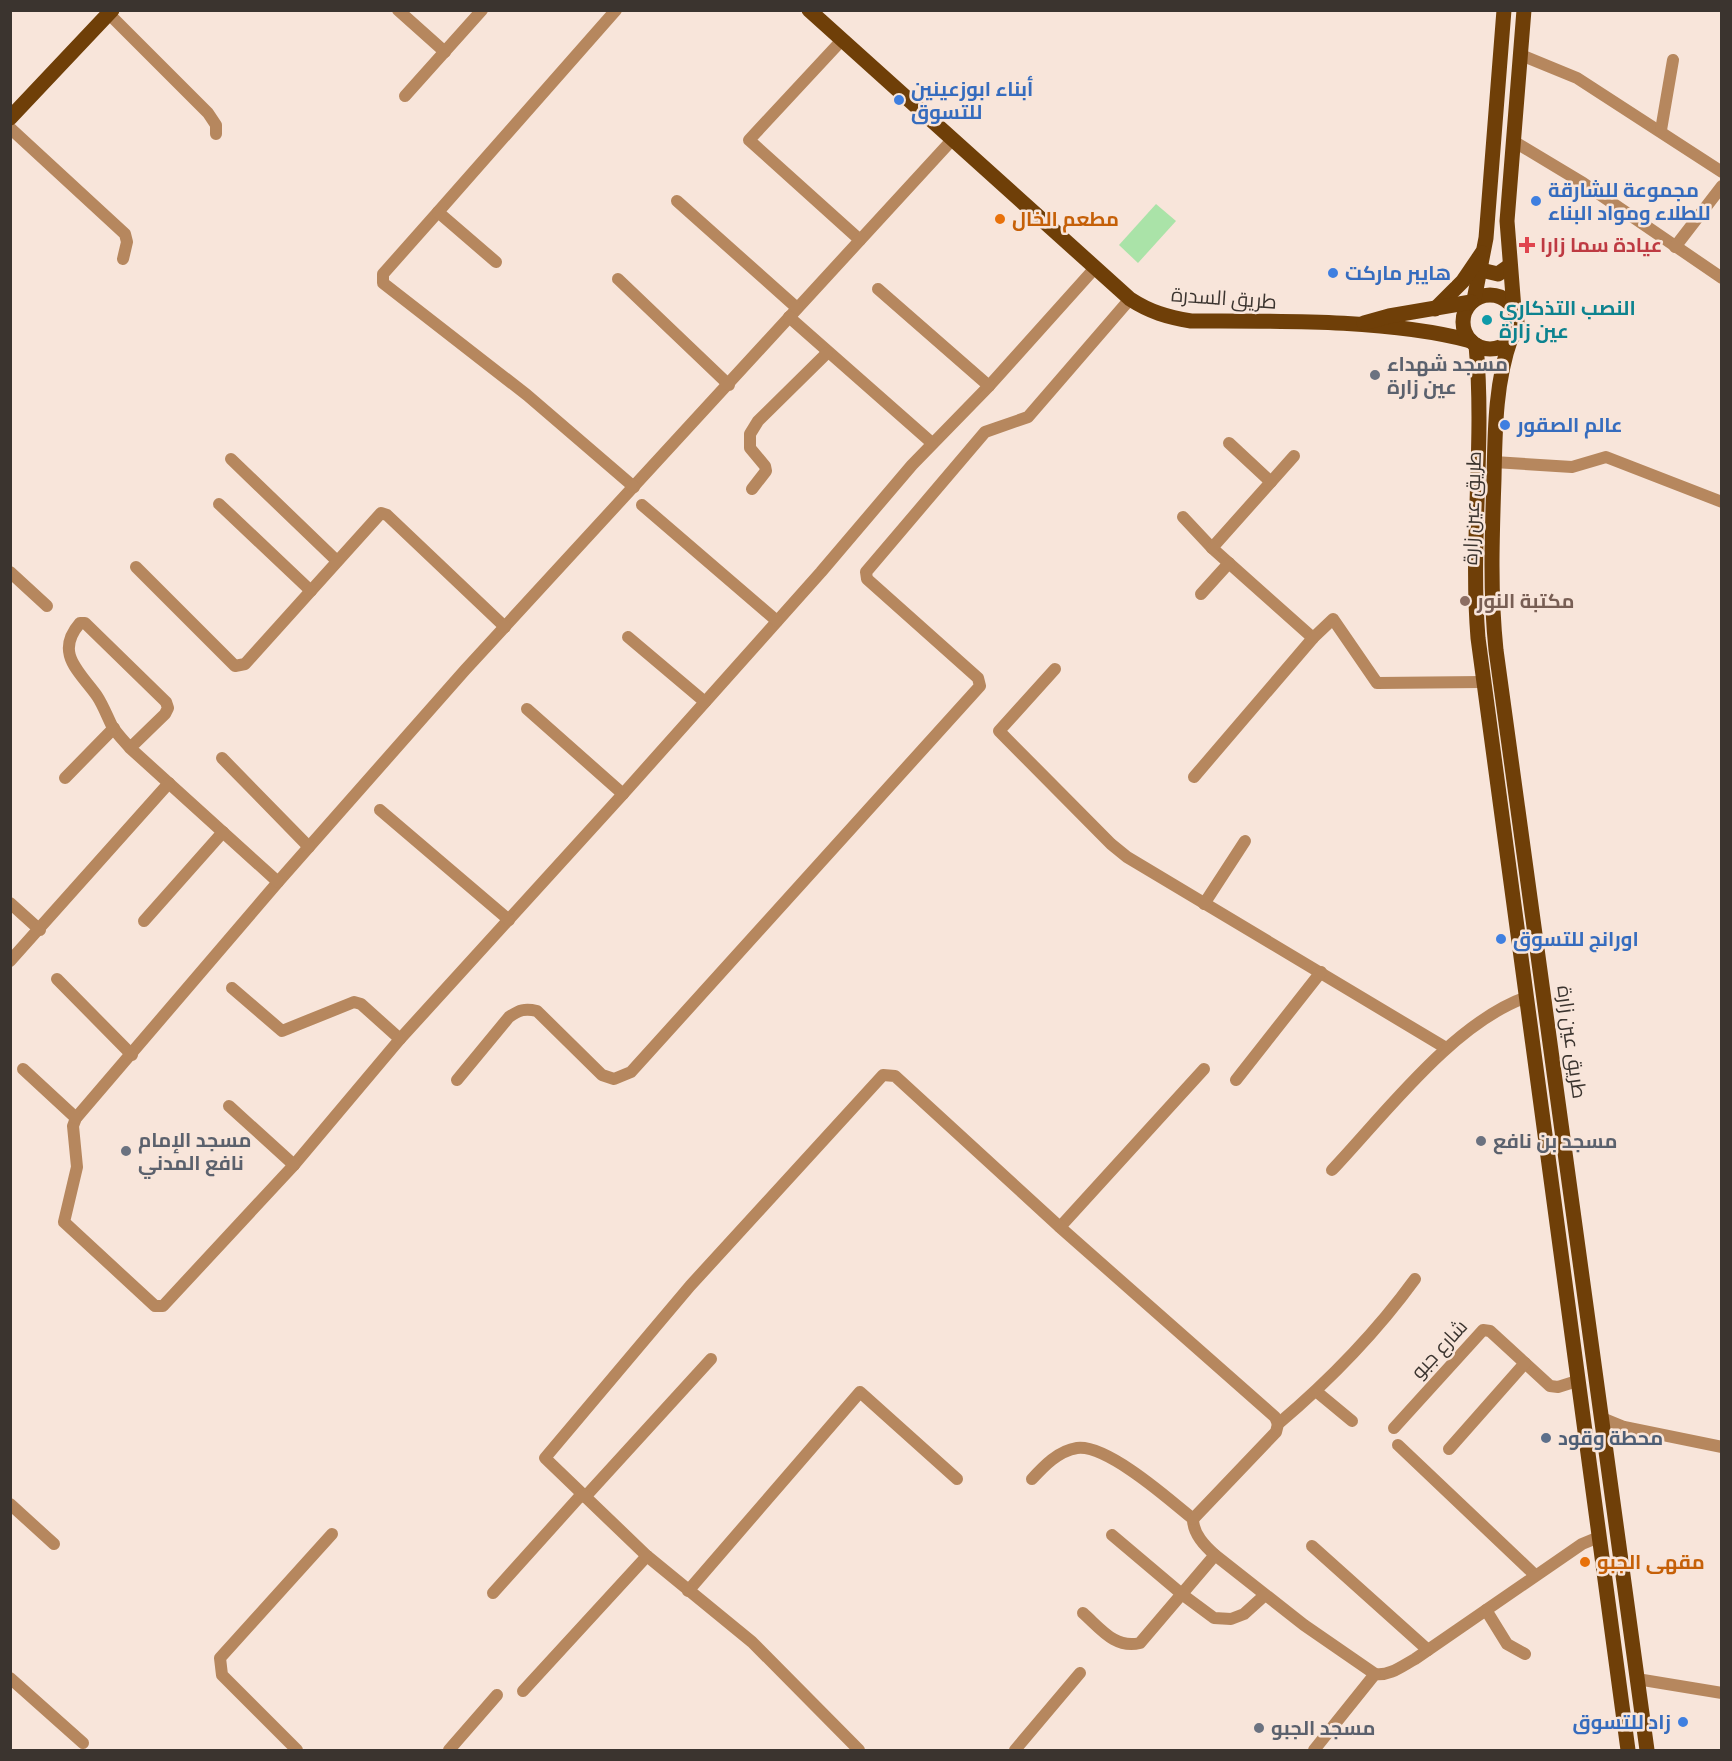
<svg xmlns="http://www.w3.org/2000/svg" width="1732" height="1761" viewBox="0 0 1732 1761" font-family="Cabin,Cairo,sans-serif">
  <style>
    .green { fill: #aae3a8 }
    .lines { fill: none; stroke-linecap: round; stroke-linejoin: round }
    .minor { stroke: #b6875e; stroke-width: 12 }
    .major { stroke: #6f3f08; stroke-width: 15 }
    .shop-dot { fill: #3f7fe0; stroke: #f8e5da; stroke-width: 2 }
    .food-dot { fill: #e8710a; stroke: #f8e5da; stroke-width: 2 }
    .health-dot { fill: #e0444e; stroke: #f8e5da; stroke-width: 2 }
    .culture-dot { fill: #0f9aa8; stroke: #f8e5da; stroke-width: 2 }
    .worship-dot { fill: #6b7280; stroke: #f8e5da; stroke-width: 2 }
    .education-dot { fill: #8d6e63; stroke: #f8e5da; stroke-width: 2 }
    .service-dot { fill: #5c6f8a; stroke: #f8e5da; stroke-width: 2 }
    .labels { text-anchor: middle; stroke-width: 5; stroke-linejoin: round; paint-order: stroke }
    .shop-label { font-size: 20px; font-weight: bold; fill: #366cbe; stroke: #f8e5da; text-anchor: start }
    .food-label { font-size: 20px; font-weight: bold; fill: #c56008; stroke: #f8e5da; text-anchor: start }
    .health-label { font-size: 20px; font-weight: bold; fill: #be3a42; stroke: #f8e5da; text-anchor: start }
    .street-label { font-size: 20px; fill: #3b342f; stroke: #f8e5da }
    .culture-label { font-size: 20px; font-weight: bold; fill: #0d838f; stroke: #f8e5da; text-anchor: start }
    .worship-label { font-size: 20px; font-weight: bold; fill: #5b616d; stroke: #f8e5da; text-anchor: start }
    .education-label { font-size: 20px; font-weight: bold; fill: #785e54; stroke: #f8e5da; text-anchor: start }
    .service-label { font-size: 20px; font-weight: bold; fill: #4e5e75; stroke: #f8e5da; text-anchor: start }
  </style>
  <rect width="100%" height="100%" fill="#f8e5da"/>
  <!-- green -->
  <polygon class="green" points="1156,204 1176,221 1138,263 1119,245"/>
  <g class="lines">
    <!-- minor -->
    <g class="minor">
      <polyline points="398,10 445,52"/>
      <polyline points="109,14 208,113 216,125 216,134"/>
      <polyline points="842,40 749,140 860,240"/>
      <polyline points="1521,55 1577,78 1722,172"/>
      <polyline points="405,96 482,10"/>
      <polyline points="10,128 125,234 127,242 123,259"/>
      <polyline points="1661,130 1673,60"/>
      <polyline points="952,140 465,670 278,882 76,1118 73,1126 77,1167 64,1222 155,1306 163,1306 294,1165 400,1039 623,794 821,572 912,465 989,386 1095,268"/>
      <polyline points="1513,141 1583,183 1722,278"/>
      <polyline points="677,201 797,308"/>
      <polyline points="438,212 383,274 383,283 527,395 634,487"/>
      <polyline points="1675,247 1722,186"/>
      <polyline points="496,262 438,212 616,10"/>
      <polyline points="618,279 729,385"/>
      <polyline points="878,289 989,386"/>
      <polyline points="789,317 932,443"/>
      <polyline points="1229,443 1271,482"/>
      <polyline points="231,459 337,561"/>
      <polyline points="1494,462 1572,467 1606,457 1722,502"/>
      <polyline points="752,489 766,471 765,466 750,448 750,434 758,421 827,353"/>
      <polyline points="219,504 311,591"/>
      <polyline points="642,505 777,621"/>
      <polyline points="1183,517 1212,548 1313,638"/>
      <polyline points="1212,548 1294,456"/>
      <polyline points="136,567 235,666 245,664 381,513 387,515 505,627"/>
      <polyline points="10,572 47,606"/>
      <polyline points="1201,594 1229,563"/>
      <polyline points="628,637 705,702"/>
      <polyline points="1055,669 999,731 1111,844 1127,857 1446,1048"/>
      <polyline points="527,709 623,794"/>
      <path d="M130,748L165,714L168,708L166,702L85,623H80C54,653 79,671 97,696C103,705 107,716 112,726C117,734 124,741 130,748L278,882"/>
      <polyline points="222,758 309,847"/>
      <polyline points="1194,777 1313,638 1333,619 1377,683 1482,682"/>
      <polyline points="65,778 114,728"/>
      <polyline points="380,810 509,920"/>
      <polyline points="10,903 40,930"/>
      <polyline points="1204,904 1245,841"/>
      <polyline points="144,921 223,832"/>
      <polyline points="10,961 169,783"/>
      <polyline points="57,979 132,1055"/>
      <polyline points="232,988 282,1031 354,1002 361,1004 400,1039"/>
      <polyline points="23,1069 76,1118"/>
      <path d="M457,1080L509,1017C519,1010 525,1008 537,1011L602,1075L614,1079L631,1072L980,686L978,678L867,579L866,572L985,432L1028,417L1130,299"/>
      <polyline points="1236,1080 1321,972"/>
      <polyline points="229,1106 294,1165"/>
      <path d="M1332,1170C1385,1114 1454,1022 1527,997"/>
      <polyline points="1060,1227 1204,1069"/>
      <polyline points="1317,1392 1352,1421"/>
      <polyline points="1602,1418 1624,1427 1722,1447"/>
      <polyline points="1394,1428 1483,1330 1490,1331 1550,1386 1558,1387 1577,1381"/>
      <polyline points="1398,1445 1535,1575"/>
      <polyline points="1605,1446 1617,1436 1632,1429"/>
      <polyline points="1449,1449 1525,1363"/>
      <path d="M1032,1479C1044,1466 1058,1451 1077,1448C1107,1444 1170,1500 1193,1519C1193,1534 1205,1546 1215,1555L1304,1625L1375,1674C1390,1676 1402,1666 1415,1659L1582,1544L1599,1537"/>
      <polyline points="585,1497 711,1359"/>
      <polyline points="10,1504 54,1544"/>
      <path d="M1193,1519L1276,1432L1278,1424C1330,1380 1375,1334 1415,1279"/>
      <polyline points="1112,1535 1183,1595 1214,1618 1231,1619 1244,1614 1265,1595"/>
      <polyline points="1312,1546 1428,1650"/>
      <polyline points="688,1591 860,1392 957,1479"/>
      <polyline points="493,1593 582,1494"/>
      <polyline points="1486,1610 1507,1644 1525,1654"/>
      <path d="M1083,1613C1101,1629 1115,1649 1140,1643L1215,1555"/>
      <polyline points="10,1678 83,1743"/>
      <polyline points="1637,1679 1722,1693"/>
      <polyline points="523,1691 647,1556"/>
      <polyline points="297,1750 222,1675 220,1658 332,1534"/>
      <polyline points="449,1750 497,1695"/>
      <polyline points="859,1750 752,1642 647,1556 545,1458 690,1286 883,1075 895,1076 1062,1229 1275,1417 1278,1424"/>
      <polyline points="1015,1750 1080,1673"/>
      <polyline points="1314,1750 1375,1674"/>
    </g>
    <!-- major -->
    <g class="major">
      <path d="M809,10L1130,299C1150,312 1167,317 1191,321C1277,321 1389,319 1471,341"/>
      <polyline points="10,118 112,10"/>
      <polyline points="1481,270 1498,274 1508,267"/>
      <circle cx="1490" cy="322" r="27"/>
      <polyline points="1474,300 1486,238 1504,10"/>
      <polyline points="1435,309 1463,281 1482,253"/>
      <polyline points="1514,309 1507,221 1524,10"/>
      <polyline points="1364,323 1389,316 1471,302"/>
      <path d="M1511,338C1495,383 1495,432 1494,479C1492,537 1490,593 1496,650L1647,1750"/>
      <path d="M1476,345C1485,442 1470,541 1478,638L1628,1750"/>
    </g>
  </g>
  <!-- markers -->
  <g class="shop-dot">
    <circle cx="899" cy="100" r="6"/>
    <circle cx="1536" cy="201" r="6"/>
    <circle cx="1333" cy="273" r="6"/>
    <circle cx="1505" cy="425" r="6"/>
    <circle cx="1501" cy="939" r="6"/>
    <circle cx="1683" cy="1722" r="6"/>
  </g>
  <g class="food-dot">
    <circle cx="1000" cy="219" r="6"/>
    <circle cx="1585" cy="1562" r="6"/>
  </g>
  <path class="health-dot" d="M1524 236h6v6h6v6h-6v6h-6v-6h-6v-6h6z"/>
  <circle class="culture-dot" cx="1487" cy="320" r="6"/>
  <g class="worship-dot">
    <circle cx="1375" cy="375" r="6"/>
    <circle cx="1481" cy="1141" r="6"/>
    <circle cx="126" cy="1151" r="6"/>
    <circle cx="1259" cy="1728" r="6"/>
  </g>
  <circle class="education-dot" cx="1465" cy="601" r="6"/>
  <circle class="service-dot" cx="1546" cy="1438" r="6"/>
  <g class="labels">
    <!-- shop labels -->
    <g class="shop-label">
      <text x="911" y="96">أبناء ابوزعينين<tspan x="911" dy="23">للتسوق</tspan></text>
      <text x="1548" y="197">مجموعة للشارقة<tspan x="1548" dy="23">للطلاء ومواد البناء</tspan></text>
      <text x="1345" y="280">هايبر ماركت</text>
      <text x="1517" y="432">عالم الصقور</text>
      <text x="1513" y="946">اورانج للتسوق</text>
      <text x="1671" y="1729" text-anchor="end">زاد للتسوق</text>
    </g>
    <!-- food labels -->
    <g class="food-label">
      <text x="1012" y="226">مطعم الخال</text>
      <text x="1597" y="1569">مقهى الجبو</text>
    </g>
    <!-- health labels -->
    <g class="health-label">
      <text x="1540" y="252">عيادة سما زارا</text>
    </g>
    <!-- street labels -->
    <g class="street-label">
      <text transform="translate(1224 298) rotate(4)" y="7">طريق السدرة</text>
      <text transform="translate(1472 508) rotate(-88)" y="7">طريق عين زارة</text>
      <text transform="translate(1572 1042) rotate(82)" y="7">طريق عين زارة</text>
      <text transform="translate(1439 1349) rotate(-47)" y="7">شارع جبو</text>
    </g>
    <!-- culture labels -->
    <g class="culture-label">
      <text x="1499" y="315">النصب التذكاري<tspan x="1499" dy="23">عين زارة</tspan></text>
    </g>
    <!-- worship labels -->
    <g class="worship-label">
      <text x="1387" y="371">مسجد شهداء<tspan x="1387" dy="23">عين زارة</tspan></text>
      <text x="138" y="1147">مسجد الإمام<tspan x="138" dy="23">نافع المدني</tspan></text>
      <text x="1493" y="1148">مسجد بن نافع</text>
      <text x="1271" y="1735">مسجد الجبو</text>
    </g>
    <!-- education labels -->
    <g class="education-label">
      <text x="1477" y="608">مكتبة النور</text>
    </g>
    <!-- service labels -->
    <g class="service-label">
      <text x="1558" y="1445">محطة وقود</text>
    </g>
  </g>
  <!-- border -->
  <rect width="1732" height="1761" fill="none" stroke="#3b342f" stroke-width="24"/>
</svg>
